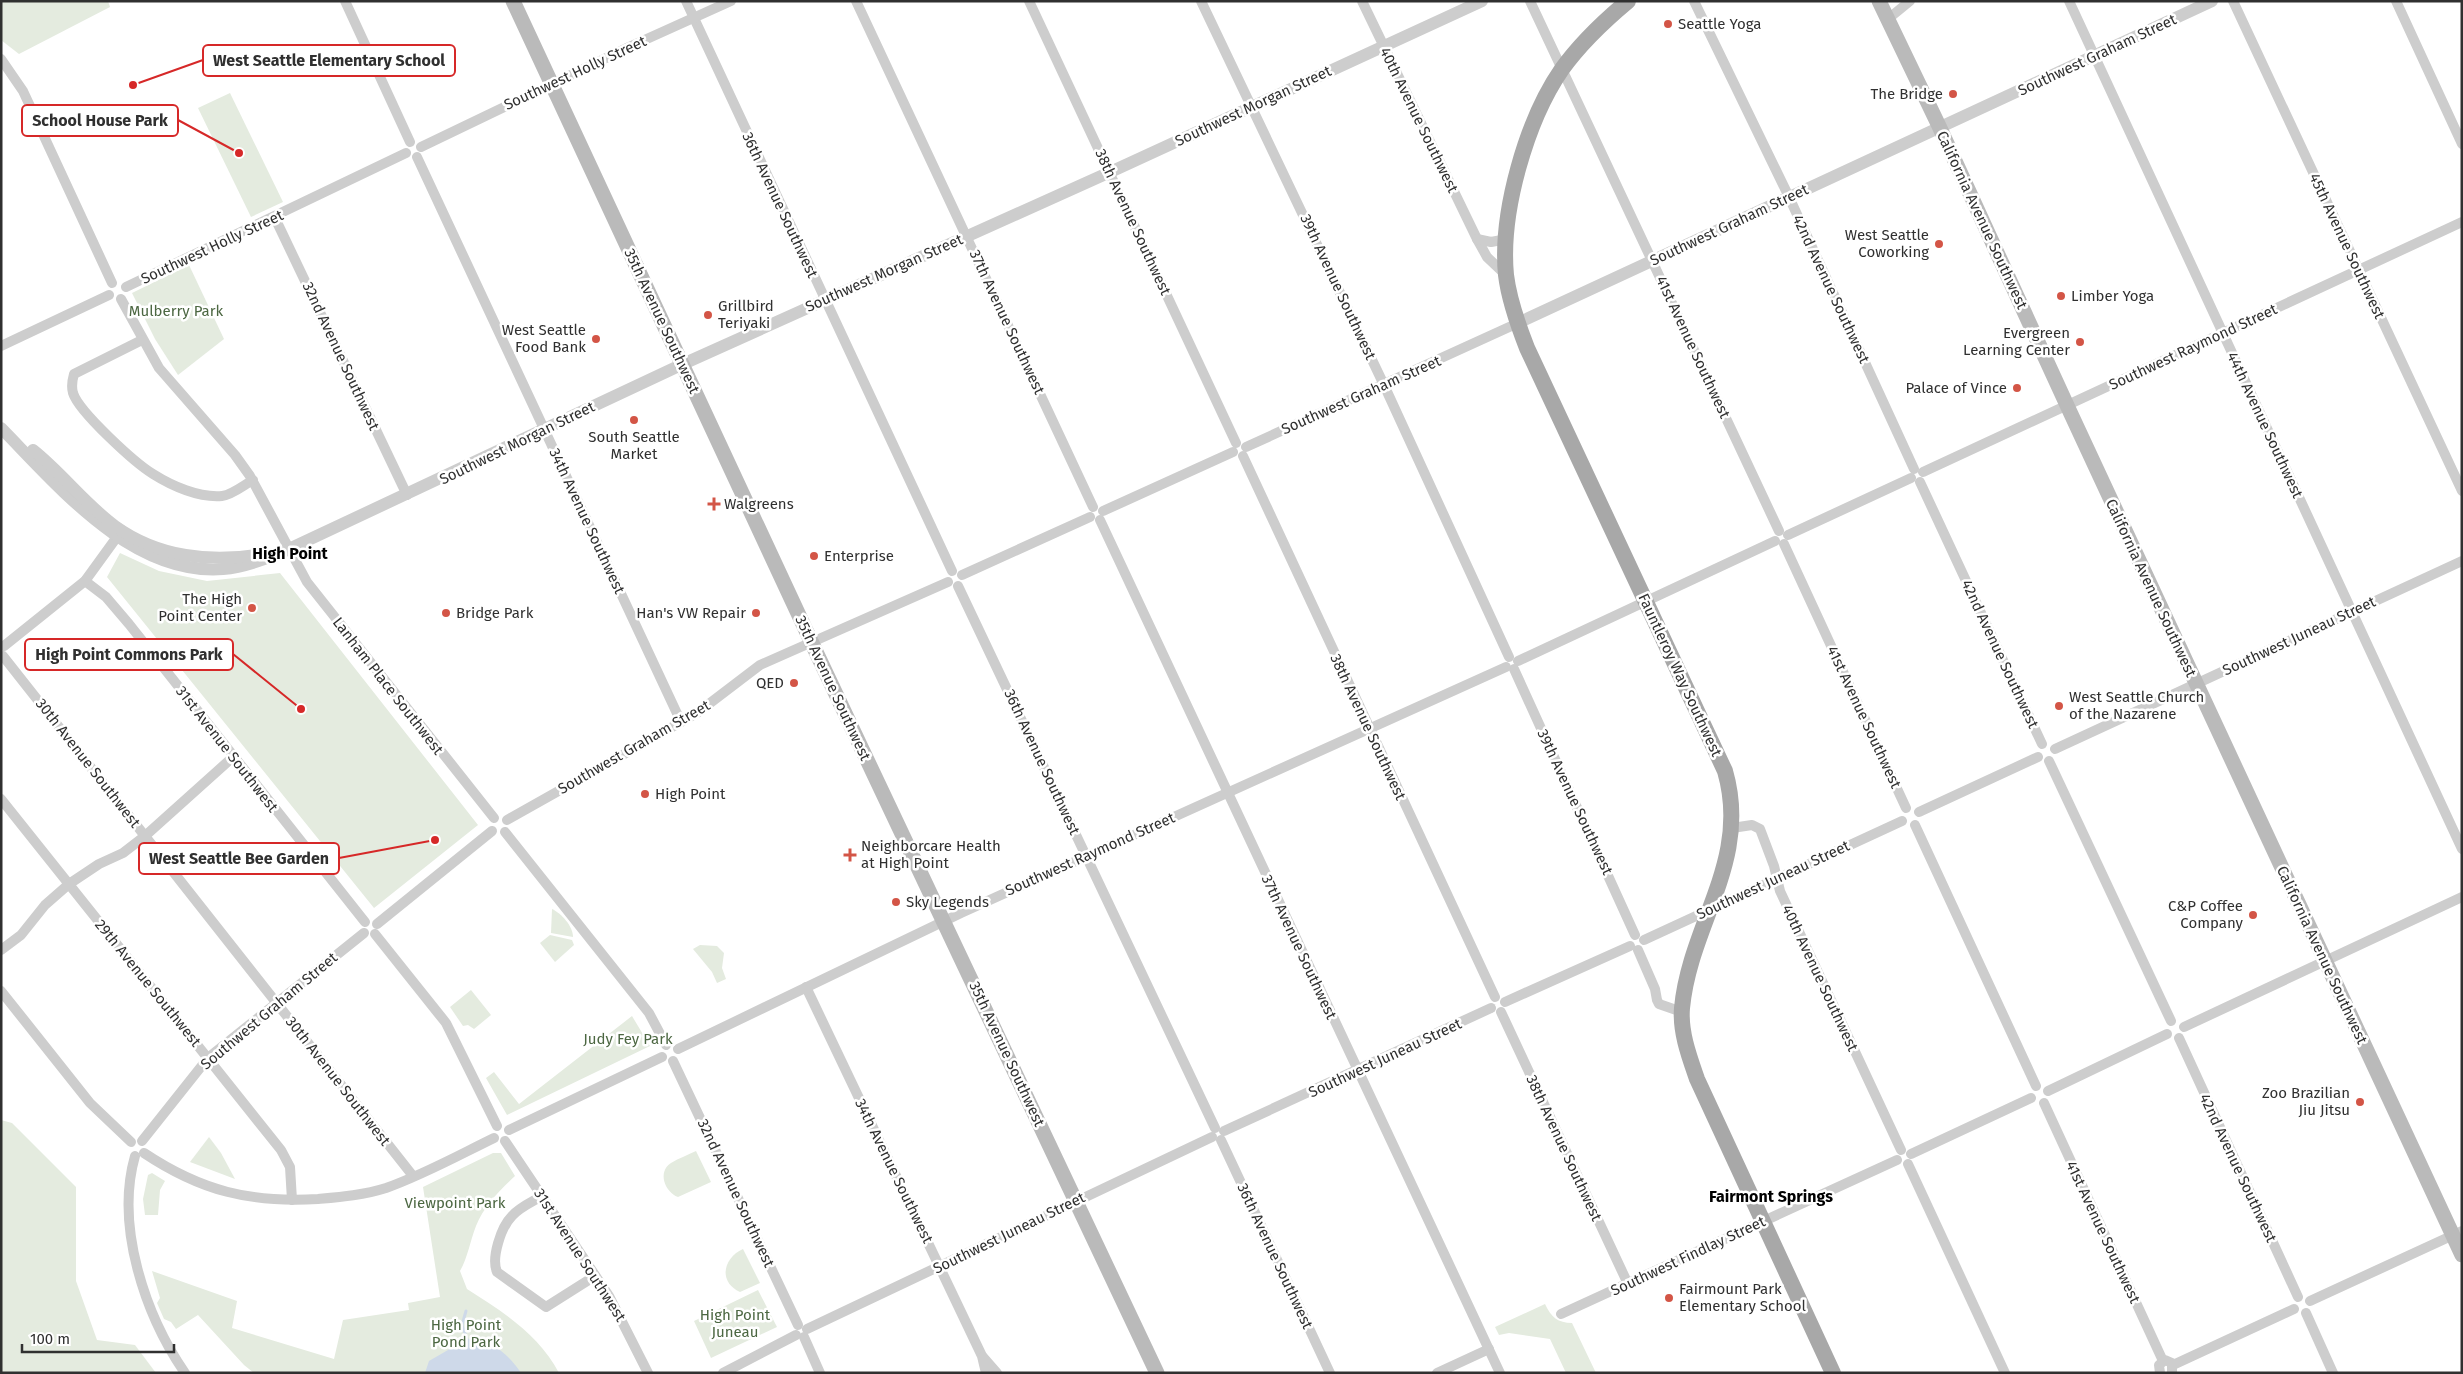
<svg xmlns="http://www.w3.org/2000/svg" width="2463" height="1374" viewBox="0 0 2463 1374" font-family="'Fira Sans',sans-serif">
  <style>
    .green { fill: #e4ebdf }
    .water { fill: #ced9e9 }
    .lines { fill: none; stroke-linecap: round; stroke-linejoin: round }
    .stream { stroke: #ced9e9; stroke-width: 3 }
    .minor { stroke: #cdcdcd; stroke-width: 10 }
    .tertiary { stroke: #cdcdcd; stroke-width: 12 }
    .secondary { stroke: #bababa; stroke-width: 15 }
    .primary { stroke: #a8a8a8; stroke-width: 16 }
    .poi-dot { fill: #d35546; stroke: #fff; stroke-width: 2 }
    .labels { text-anchor: middle; stroke-width: 5; stroke-linejoin: round; paint-order: stroke }
    .poi-label { font-size: 15px; fill: #303030; stroke: #fff; text-anchor: start }
    .street-label { font-size: 15px; fill: #303030; stroke: #fff }
    .park-label { font-size: 15px; fill: #4c6742; stroke: #fff }
    .neighbourhood-label { font-size: 16px; font-weight: bold; fill: #000; stroke: #fff }
    .leader { fill: none; stroke: #d62828; stroke-width: 2 }
    .callout-dot { fill: #d62828; stroke: #fff; stroke-width: 2 }
    .callout { fill: #fff; stroke: #d62828; stroke-width: 2 }
    .callout-label { font-size: 16px; text-anchor: middle; font-weight: bold; fill: #303030 }
  </style>
  <rect width="100%" height="100%" fill="#fff"/>
  <!-- green -->
  <g class="green">
    <polygon points="1,1 108,1 110,7 19,54 1,40"/>
    <polygon points="230,93 283,202 251,217 198,108"/>
    <polygon points="189,265 224,339 178,375 155,339 132,293"/>
    <polygon points="120,553 159,571 207,581 280,573 478,825 374,908 107,577"/>
    <path d="M552,909C561,913 573,926 573,937L551,933Z"/>
    <polygon points="550,935 572,940 574,945 555,962 540,943"/>
    <polygon points="700,945 717,946 724,953 722,968 726,979 717,983 712,972 693,949"/>
    <polygon points="471,990 491,1015 474,1029 468,1025 463,1026 450,1007"/>
    <polygon points="632,1016 650,1046 507,1115 486,1078 494,1072 519,1104"/>
    <polygon points="1,1120 12,1123 76,1187 76,1281 97,1340 135,1345 156,1373 1,1373"/>
    <polygon points="209,1137 221,1153 235,1179 190,1162"/>
    <path d="M696,1151L711,1182L678,1197C665,1192 657,1172 671,1163C679,1158 688,1155 696,1151Z"/>
    <path d="M493,1153H501L515,1176C499,1191 484,1206 476,1226C470,1241 468,1257 460,1271L467,1289C502,1311 539,1335 559,1373H254L244,1365L198,1315L176,1329L171,1322L164,1319L157,1303L160,1298L152,1271L237,1301L232,1328L334,1359L343,1320L409,1310L408,1303L440,1297L423,1187Z"/>
    <polygon points="152,1173 165,1181 160,1190 158,1215 145,1215 143,1199 148,1175"/>
    <path d="M743,1249L760,1283L740,1292C718,1282 723,1258 743,1249Z"/>
    <polygon points="758,1290 777,1327 711,1358 694,1321"/>
    <path d="M1545,1304C1551,1317 1558,1323 1572,1323L1596,1373H1566L1550,1339L1509,1333L1499,1335L1495,1327Z"/>
  </g>
  <!-- water -->
  <path class="water" d="M467,1339C490,1339 509,1354 521,1373H425L429,1361Z"/>
  <g class="lines">
    <!-- stream -->
    <polyline class="stream" points="466,1311 462,1325 467,1339"/>
    <!-- minor -->
    <g class="minor">
      <polyline points="345,1 410,142"/>
      <polyline points="686,1 952,571"/>
      <polyline points="856,1 1093,507"/>
      <polyline points="1029,1 1236,443"/>
      <polyline points="1201,1 1384,385 1509,657"/>
      <polyline points="1362,1 1477,239 1487,257 1506,275"/>
      <polyline points="1530,1 1779,531"/>
      <polyline points="1694,1 1789,197 1914,469"/>
      <polyline points="2069,1 2462,849"/>
      <polyline points="2233,1 2462,491"/>
      <polyline points="2396,1 2462,144"/>
      <polyline points="1888,19 1910,1"/>
      <polyline points="1,59 23,91 112,283"/>
      <polyline points="421,147 629,47 731,1"/>
      <polyline points="417,157 681,722"/>
      <polyline points="275,218 407,495"/>
      <polyline points="1477,239 1491,242 1507,239"/>
      <polyline points="126,287 406,153"/>
      <polyline points="121,299 159,368 235,455 250,476 307,582 494,818"/>
      <path d="M142,340L74,374C72,381 71,386 73,393C79,412 135,463 153,474C172,486 199,498 222,496C232,495 244,485 253,480"/>
      <polyline points="1,346 109,295"/>
      <polyline points="1246,447 1518,323"/>
      <polyline points="1243,456 1495,997"/>
      <polyline points="1923,472 2462,222"/>
      <polyline points="1920,482 2042,744"/>
      <polyline points="1103,511 1233,452"/>
      <polyline points="1100,520 1500,1373"/>
      <polyline points="1788,535 1911,478"/>
      <polyline points="1784,544 1906,808"/>
      <polyline points="962,575 1090,517"/>
      <polyline points="85,581 106,597 129,624 365,922"/>
      <polyline points="958,586 1215,1128"/>
      <polyline points="4,646 85,581 122,530"/>
      <polyline points="3,656 413,1176"/>
      <polyline points="1518,661 1775,541"/>
      <polyline points="1514,669 1635,935"/>
      <polyline points="2055,749 2462,561"/>
      <polyline points="2049,761 2171,1021"/>
      <polyline points="1,799 281,1150 290,1167 292,1200"/>
      <polyline points="1919,812 2038,757"/>
      <polyline points="507,820 697,713 760,665 948,582"/>
      <polyline points="1915,825 2036,1086"/>
      <polyline points="1732,828 1752,825 1760,829 1774,866 1780,891 1901,1150"/>
      <polyline points="505,832 649,1013 666,1045"/>
      <polyline points="377,924 492,831"/>
      <polyline points="375,934 446,1023 497,1126"/>
      <polyline points="1644,940 1902,821"/>
      <polyline points="1,950 21,935 45,905 69,884 99,864 123,853 145,836 233,757"/>
      <polyline points="1638,950 1655,989 1657,1000 1659,1004 1682,1012"/>
      <polyline points="806,987 982,1356 986,1373"/>
      <polyline points="1,991 90,1103 131,1142"/>
      <polyline points="1505,1002 1630,946"/>
      <polyline points="1501,1012 1628,1284"/>
      <polyline points="2184,1027 2462,897"/>
      <polyline points="2179,1038 2298,1297"/>
      <polyline points="678,1049 961,913 1506,667"/>
      <polyline points="673,1061 798,1325"/>
      <polyline points="2048,1091 2167,1034"/>
      <polyline points="2044,1103 2163,1361"/>
      <polyline points="509,1130 662,1057"/>
      <polyline points="1224,1131 1491,1008"/>
      <polyline points="1221,1140 1330,1373"/>
      <polyline points="142,1141 208,1058 364,933"/>
      <polyline points="505,1141 609,1296 648,1373"/>
      <path d="M144,1153C201,1191 250,1203 318,1199C340,1197 364,1195 386,1188C423,1175 459,1155 494,1138"/>
      <polyline points="1911,1154 2031,1098"/>
      <path d="M135,1156C115,1226 145,1315 185,1373"/>
      <polyline points="1908,1164 2005,1373"/>
      <path d="M542,1196C532,1202 520,1207 512,1216C501,1227 491,1258 497,1272L546,1307L595,1276"/>
      <polyline points="2310,1301 2462,1231"/>
      <polyline points="2306,1313 2333,1373"/>
      <polyline points="1561,1314 1897,1160"/>
      <polyline points="807,1329 1212,1137"/>
      <polyline points="804,1337 820,1373"/>
      <polyline points="983,1357 997,1373"/>
      <polyline points="2173,1365 2294,1309"/>
      <polyline points="723,1373 796,1335"/>
      <polyline points="1437,1373 1489,1349"/>
      <polyline points="2160,1373 2159,1365 2165,1360 2172,1363 2172,1373"/>
    </g>
    <!-- tertiary -->
    <g class="tertiary">
      <polyline points="1518,323 2212,1"/>
      <path d="M1,428C59,487 132,576 223,569C246,567 268,558 289,549L683,364L1119,168L1482,1"/>
      <path d="M33,450C62,473 85,504 115,526C158,557 211,563 262,554"/>
    </g>
    <!-- secondary -->
    <g class="secondary">
      <polyline points="513,1 817,654 1157,1373"/>
      <polyline points="1879,1 1939,126 2071,414 2462,1255"/>
    </g>
    <!-- primary -->
    <path class="primary" d="M1628,1C1604,21 1580,44 1562,69C1526,121 1500,213 1506,275C1509,300 1518,325 1527,348L1725,771C1751,861 1690,923 1682,1008C1680,1032 1689,1056 1697,1079L1833,1373"/>
  </g>
  <!-- markers -->
  <g class="poi-dot">
    <circle cx="1668" cy="24" r="5"/>
    <circle cx="1953" cy="94" r="5"/>
    <circle cx="1939" cy="244" r="5"/>
    <circle cx="2061" cy="296" r="5"/>
    <circle cx="708" cy="315" r="5"/>
    <circle cx="596" cy="339" r="5"/>
    <circle cx="2080" cy="342" r="5"/>
    <circle cx="2017" cy="388" r="5"/>
    <circle cx="634" cy="420" r="5"/>
    <path d="M711.5 496.5h5v5h5v5h-5v5h-5v-5h-5v-5h5z"/>
    <circle cx="814" cy="556" r="5"/>
    <circle cx="252" cy="608" r="5"/>
    <circle cx="446" cy="613" r="5"/>
    <circle cx="756" cy="613" r="5"/>
    <circle cx="794" cy="683" r="5"/>
    <circle cx="2059" cy="706" r="5"/>
    <circle cx="645" cy="794" r="5"/>
    <path d="M847.5 847.5h5v5h5v5h-5v5h-5v-5h-5v-5h5z"/>
    <circle cx="896" cy="902" r="5"/>
    <circle cx="2253" cy="915" r="5"/>
    <circle cx="2360" cy="1102" r="5"/>
    <circle cx="1669" cy="1298" r="5"/>
  </g>
  <g class="labels">
    <!-- poi labels -->
    <g class="poi-label">
      <text x="1678" y="29">Seattle Yoga</text>
      <text x="1943" y="99" text-anchor="end">The Bridge</text>
      <text x="1929" y="240" text-anchor="end">West Seattle<tspan x="1929" dy="17">Coworking</tspan></text>
      <text x="2071" y="301">Limber Yoga</text>
      <text x="718" y="311">Grillbird<tspan x="718" dy="17">Teriyaki</tspan></text>
      <text x="586" y="335" text-anchor="end">West Seattle<tspan x="586" dy="17">Food Bank</tspan></text>
      <text x="2070" y="338" text-anchor="end">Evergreen<tspan x="2070" dy="17">Learning Center</tspan></text>
      <text x="2007" y="393" text-anchor="end">Palace of Vince</text>
      <text x="634" y="442" text-anchor="middle">South Seattle<tspan x="634" dy="17">Market</tspan></text>
      <text x="724" y="509">Walgreens</text>
      <text x="824" y="561">Enterprise</text>
      <text x="242" y="604" text-anchor="end">The High<tspan x="242" dy="17">Point Center</tspan></text>
      <text x="456" y="618">Bridge Park</text>
      <text x="746" y="618" text-anchor="end">Han's VW Repair</text>
      <text x="784" y="688" text-anchor="end">QED</text>
      <text x="2069" y="702">West Seattle Church<tspan x="2069" dy="17">of the Nazarene</tspan></text>
      <text x="655" y="799">High Point</text>
      <text x="861" y="851">Neighborcare Health<tspan x="861" dy="17">at High Point</tspan></text>
      <text x="906" y="907">Sky Legends</text>
      <text x="2243" y="911" text-anchor="end">C&amp;P Coffee<tspan x="2243" dy="17">Company</tspan></text>
      <text x="2350" y="1098" text-anchor="end">Zoo Brazilian<tspan x="2350" dy="17">Jiu Jitsu</tspan></text>
      <text x="1679" y="1294">Fairmount Park<tspan x="1679" dy="17">Elementary School</tspan></text>
    </g>
    <!-- street labels -->
    <g class="street-label">
      <text transform="translate(2097 55) rotate(-25)" y="5">Southwest Graham Street</text>
      <text transform="translate(575 73) rotate(-25)" y="5">Southwest Holly Street</text>
      <text transform="translate(1253 106) rotate(-25)" y="5">Southwest Morgan Street</text>
      <text transform="translate(1419 120) rotate(64)" y="5">40th Avenue Southwest</text>
      <text transform="translate(780 205) rotate(65)" y="5">36th Avenue Southwest</text>
      <text transform="translate(1982 220) rotate(65)" y="5">California Avenue Southwest</text>
      <text transform="translate(1133 222) rotate(65)" y="5">38th Avenue Southwest</text>
      <text transform="translate(1729 225) rotate(-25)" y="5">Southwest Graham Street</text>
      <text transform="translate(2347 246) rotate(65)" y="5">45th Avenue Southwest</text>
      <text transform="translate(212 247) rotate(-25)" y="5">Southwest Holly Street</text>
      <text transform="translate(884 273) rotate(-24)" y="5">Southwest Morgan Street</text>
      <text transform="translate(1338 287) rotate(65)" y="5">39th Avenue Southwest</text>
      <text transform="translate(1831 289) rotate(65)" y="5">42nd Avenue Southwest</text>
      <text transform="translate(662 321) rotate(65)" y="5">35th Avenue Southwest</text>
      <text transform="translate(1007 322) rotate(65)" y="5">37th Avenue Southwest</text>
      <text transform="translate(1693 347) rotate(65)" y="5">41st Avenue Southwest</text>
      <text transform="translate(2193 347) rotate(-25)" y="5">Southwest Raymond Street</text>
      <text transform="translate(341 356) rotate(65)" y="5">32nd Avenue Southwest</text>
      <text transform="translate(1361 395) rotate(-24)" y="5">Southwest Graham Street</text>
      <text transform="translate(2265 425) rotate(65)" y="5">44th Avenue Southwest</text>
      <text transform="translate(517 443) rotate(-26)" y="5">Southwest Morgan Street</text>
      <text transform="translate(587 521) rotate(65)" y="5">34th Avenue Southwest</text>
      <text transform="translate(2151 588) rotate(65)" y="5">California Avenue Southwest</text>
      <text transform="translate(2299 636) rotate(-25)" y="5">Southwest Juneau Street</text>
      <text transform="translate(2000 654) rotate(65)" y="5">42nd Avenue Southwest</text>
      <text transform="translate(1680 675) rotate(65)" y="5">Fauntleroy Way Southwest</text>
      <text transform="translate(388 686) rotate(52)" y="5">Lanham Place Southwest</text>
      <text transform="translate(833 688) rotate(65)" y="5">35th Avenue Southwest</text>
      <text transform="translate(1864 717) rotate(65)" y="5">41st Avenue Southwest</text>
      <text transform="translate(1368 727) rotate(65)" y="5">38th Avenue Southwest</text>
      <text transform="translate(634 747) rotate(-30)" y="5">Southwest Graham Street</text>
      <text transform="translate(227 749) rotate(52)" y="5">31st Avenue Southwest</text>
      <text transform="translate(1042 762) rotate(65)" y="5">36th Avenue Southwest</text>
      <text transform="translate(88 763) rotate(52)" y="5">30th Avenue Southwest</text>
      <text transform="translate(1575 802) rotate(65)" y="5">39th Avenue Southwest</text>
      <text transform="translate(1090 854) rotate(-24)" y="5">Southwest Raymond Street</text>
      <text transform="translate(1773 880) rotate(-25)" y="5">Southwest Juneau Street</text>
      <text transform="translate(1299 947) rotate(65)" y="5">37th Avenue Southwest</text>
      <text transform="translate(2322 955) rotate(65)" y="5">California Avenue Southwest</text>
      <text transform="translate(1820 978) rotate(65)" y="5">40th Avenue Southwest</text>
      <text transform="translate(148 983) rotate(51)" y="5">29th Avenue Southwest</text>
      <text transform="translate(269 1011) rotate(-40)" y="5">Southwest Graham Street</text>
      <text transform="translate(1007 1054) rotate(65)" y="5">35th Avenue Southwest</text>
      <text transform="translate(1385 1058) rotate(-25)" y="5">Southwest Juneau Street</text>
      <text transform="translate(338 1081) rotate(52)" y="5">30th Avenue Southwest</text>
      <text transform="translate(1564 1148) rotate(65)" y="5">38th Avenue Southwest</text>
      <text transform="translate(2238 1168) rotate(65)" y="5">42nd Avenue Southwest</text>
      <text transform="translate(894 1171) rotate(64)" y="5">34th Avenue Southwest</text>
      <text transform="translate(736 1193) rotate(65)" y="5">32nd Avenue Southwest</text>
      <text transform="translate(2103 1232) rotate(65)" y="5">41st Avenue Southwest</text>
      <text transform="translate(1009 1233) rotate(-26)" y="5">Southwest Juneau Street</text>
      <text transform="translate(580 1255) rotate(57)" y="5">31st Avenue Southwest</text>
      <text transform="translate(1275 1256) rotate(65)" y="5">36th Avenue Southwest</text>
      <text transform="translate(1688 1256) rotate(-25)" y="5">Southwest Findlay Street</text>
    </g>
    <!-- park labels -->
    <g class="park-label">
      <text x="176" y="316">Mulberry Park</text>
      <text x="628" y="1044">Judy Fey Park</text>
      <text x="455" y="1208">Viewpoint Park</text>
      <text x="735" y="1320">High Point<tspan x="735" dy="17">Juneau</tspan></text>
      <text x="466" y="1330">High Point<tspan x="466" dy="17">Pond Park</tspan></text>
    </g>
    <!-- neighbourhood labels -->
    <g class="neighbourhood-label">
      <text x="290" y="559">High Point</text>
      <text x="1771" y="1202">Fairmont Springs</text>
    </g>
  </g>
  <!-- callouts -->
  <path class="leader" d="M133 85L203 60M239 153L178 120M301 709L233 654M435 840L339 858"/>
  <g class="callout-dot">
    <circle cx="133" cy="85" r="5"/>
    <circle cx="239" cy="153" r="5"/>
    <circle cx="301" cy="709" r="5"/>
    <circle cx="435" cy="840" r="5"/>
  </g>
  <g class="callout">
    <rect x="203" y="45" width="252" height="31" rx="5"/>
    <rect x="22" y="105" width="156" height="31" rx="5"/>
    <rect x="25" y="639" width="208" height="31" rx="5"/>
    <rect x="139" y="843" width="200" height="31" rx="5"/>
  </g>
  <g class="callout-label">
    <text x="329" y="66">West Seattle Elementary School</text>
    <text x="100" y="126">School House Park</text>
    <text x="129" y="660">High Point Commons Park</text>
    <text x="239" y="864">West Seattle Bee Garden</text>
  </g>
  <!-- border -->
  <rect width="2463" height="1374" fill="none" stroke="#303030" stroke-width="5"/>
  <!-- scale -->
  <path d="M22 1344v8h152v-8" fill="none" stroke="#303030" stroke-width="2.5"/>
  <text x="30" y="1344" font-size="15" fill="#303030" stroke="#ffffff" stroke-width="4" paint-order="stroke">100 m</text>
</svg>
